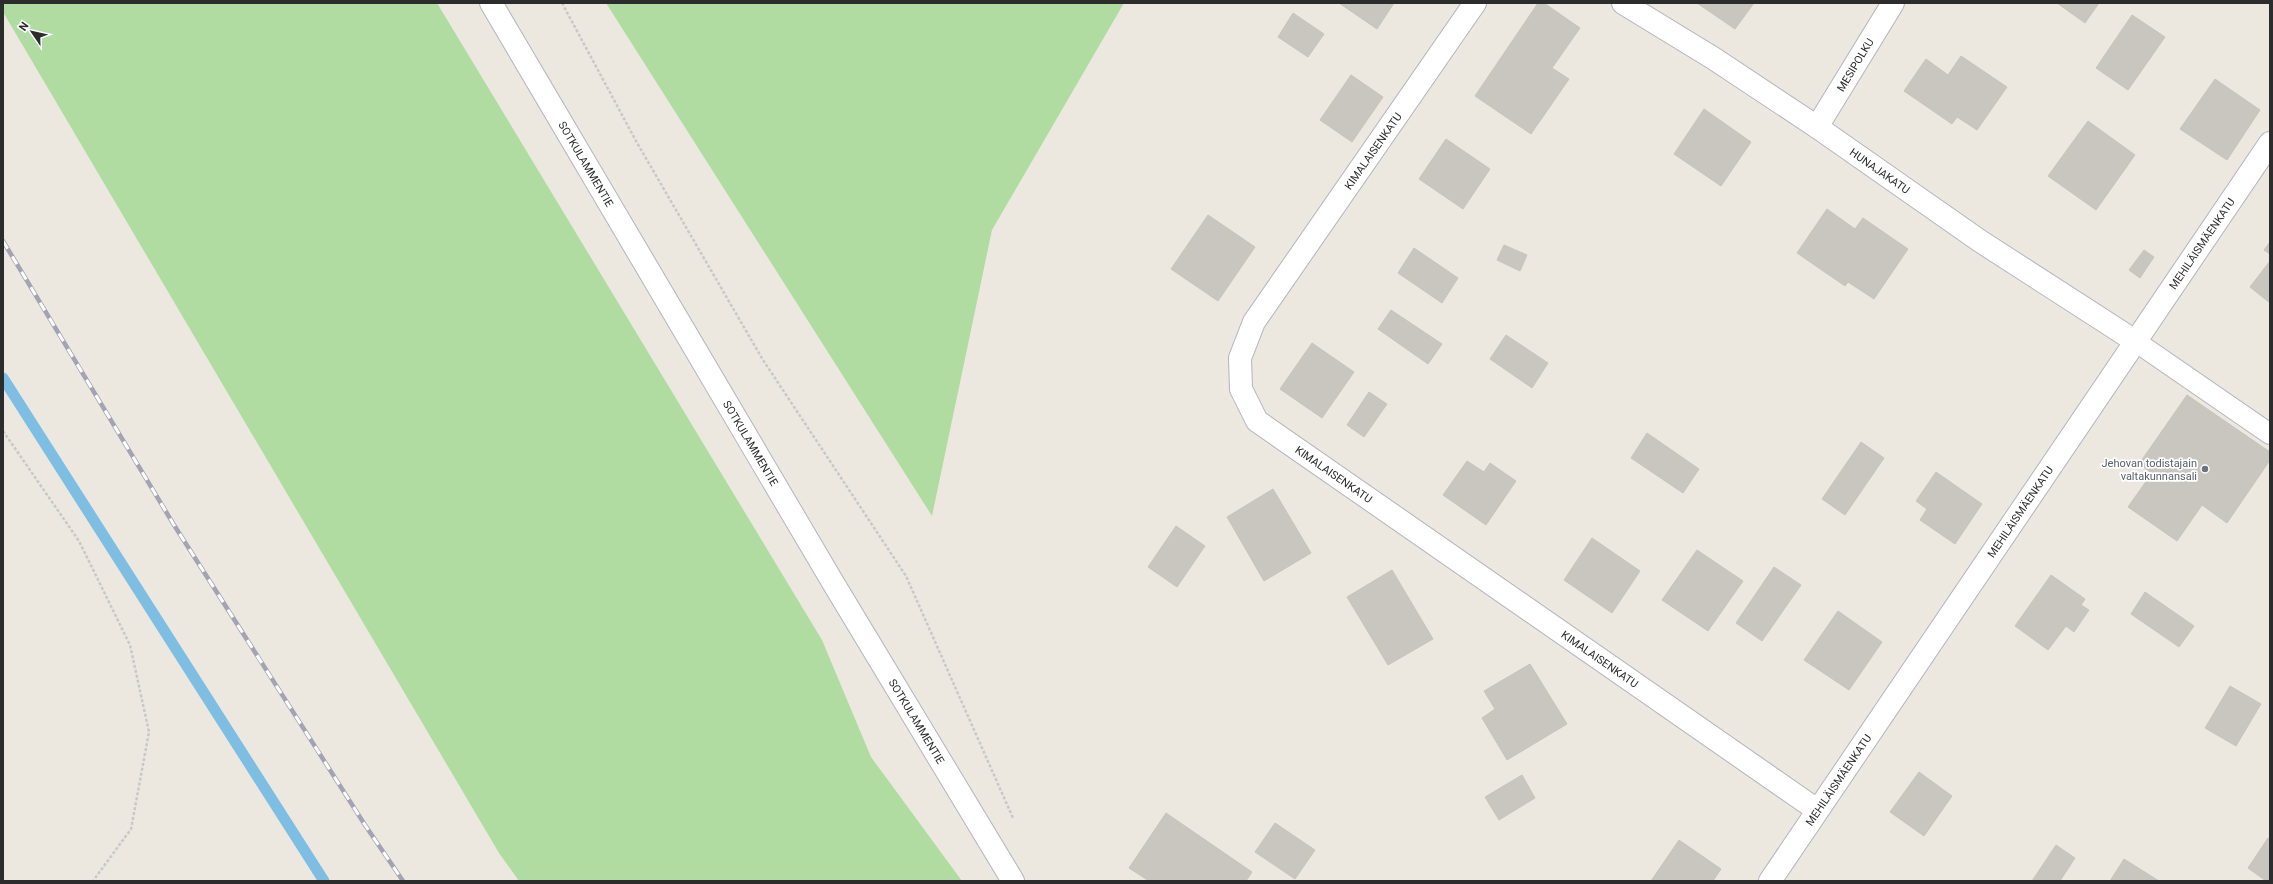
<svg xmlns="http://www.w3.org/2000/svg" width="2273" height="884" viewBox="0 0 2273 884" font-family="Roboto,sans-serif">
  <style>
    .green { fill: #b0dca2 }
    .lines { fill: none; stroke-linecap: round; stroke-linejoin: round }
    .stream { stroke: #7ebee3; stroke-width: 11 }
    .building { fill: #c8c6be; stroke: #c7c4b9 }
    .lane-casing { stroke: #b3b4be; stroke-width: 22 }
    .street-casing { stroke: #b3b4be; stroke-width: 24 }
    .path { stroke: #c8c8c8; stroke-width: 2.5; stroke-dasharray: 3 2; stroke-linecap: butt }
    .lane { stroke: #fff; stroke-width: 20 }
    .street { stroke: #fff; stroke-width: 22 }
    .rail-casing { stroke: #a3a3b4; stroke-width: 4.5 }
    .rail { stroke: #fff; stroke-width: 3; stroke-dasharray: 9; stroke-linecap: butt }
    .worship-dot { fill: #6b7280; stroke: #fff; stroke-width: 1.5 }
    .labels { text-anchor: middle; stroke-width: 3.5; stroke-linejoin: round; paint-order: stroke }
    .street-label { font-size: 11px; fill: #2c2c2c; stroke: #fff }
    .worship-label { font-size: 11px; fill: #5b616d; stroke: #fff; text-anchor: end }
  </style>
  <rect width="100%" height="100%" fill="#ece8e0"/>
  <!-- green -->
  <g class="green">
    <polygon points="3,3 437,3 822,640 871,757 962,881 519,881 499,853 3,12"/>
    <polygon points="606,3 1124,3 992,230 932,516"/>
  </g>
  <g class="lines">
    <!-- stream -->
    <polyline class="stream" points="3,378 324,881"/>
  </g>
  <!-- building -->
  <g class="building">
    <polygon points="1339,3 1394,3 1377,29"/>
    <polygon points="1538,3 1544,3 1580,28 1552,68 1569,79 1531,134 1475,96"/>
    <polygon points="1697,3 1754,3 1735,29"/>
    <polygon points="2057,3 2099,3 2085,23"/>
    <polygon points="1293,13 1324,34 1308,57 1278,37"/>
    <polygon points="2132,15 2165,37 2128,90 2096,68"/>
    <polygon points="1961,56 2007,87 1977,130 1957,117 1952,124 1904,91 1926,59 1948,75"/>
    <polygon points="1351,75 1383,97 1352,142 1320,120"/>
    <polygon points="2215,79 2260,110 2227,160 2180,129"/>
    <polygon points="1704,109 1751,142 1721,186 1674,154"/>
    <polygon points="2088,121 2135,155 2096,210 2048,176"/>
    <polygon points="1446,139 1490,169 1463,209 1419,179"/>
    <polygon points="1827,209 1855,229 1863,218 1908,249 1874,299 1848,282 1845,286 1797,253"/>
    <polygon points="1208,215 1255,247 1218,301 1171,269"/>
    <polygon points="2270,242 2270,254 2264,250"/>
    <polygon points="1504,245 1527,255 1520,271 1497,260"/>
    <polygon points="1414,248 1458,278 1442,303 1398,273"/>
    <polygon points="2144,250 2154,257 2140,278 2129,270"/>
    <polygon points="2270,261 2270,303 2250,287"/>
    <polygon points="1391,310 1442,344 1428,364 1378,329"/>
    <polygon points="1506,335 1548,363 1532,388 1490,359"/>
    <polygon points="1312,343 1354,372 1322,418 1280,389"/>
    <polygon points="1369,392 1387,404 1364,437 1347,425"/>
    <polygon points="2187,395 2270,452 2270,460 2227,523 2202,505 2177,541 2128,507 2152,473 2139,464"/>
    <polygon points="1647,433 1699,469 1683,493 1631,458"/>
    <polygon points="1861,442 1884,458 1845,515 1822,499"/>
    <polygon points="1467,461 1484,472 1490,463 1516,481 1486,525 1443,495"/>
    <polygon points="1936,472 1982,504 1955,544 1920,520 1927,509 1916,501"/>
    <polygon points="1273,489 1311,553 1264,581 1227,517"/>
    <polygon points="1176,526 1205,546 1177,587 1148,567"/>
    <polygon points="1592,538 1640,571 1612,613 1564,580"/>
    <polygon points="1697,550 1743,581 1708,631 1662,600"/>
    <polygon points="1774,567 1801,585 1762,641 1736,623"/>
    <polygon points="1392,570 1433,639 1388,665 1347,597"/>
    <polygon points="2051,575 2085,599 2081,605 2089,610 2074,632 2066,626 2048,650 2015,626"/>
    <polygon points="2145,592 2194,626 2179,647 2131,614"/>
    <polygon points="1838,611 1882,642 1849,690 1804,660"/>
    <polygon points="1530,664 1567,724 1507,760 1482,718 1495,709 1484,691"/>
    <polygon points="2230,686 2261,704 2236,746 2205,728"/>
    <polygon points="1919,772 1952,796 1924,836 1890,812"/>
    <polygon points="1522,775 1535,798 1499,820 1485,797"/>
    <polygon points="1166,813 1252,872 1246,881 1149,881 1129,868"/>
    <polygon points="1275,823 1315,850 1295,879 1255,852"/>
    <polygon points="2268,838 2270,839 2270,881 2266,881 2248,868"/>
    <polygon points="1679,840 1721,869 1713,881 1651,881"/>
    <polygon points="2056,845 2075,858 2060,881 2032,881"/>
    <polygon points="2124,859 2159,881 2110,881"/>
  </g>
  <g class="lines">
    <defs>
      <polyline id="lane" points="2135,341 2270,434"/>
      <g id="street">
        <path id="s1" d="M491,3L832,581L1013,881"/>
        <path id="s2" d="M1475,3L1254,322L1240,358L1241,389L1257,421L1817,810"/>
        <path id="s3" d="M1623,3L1713,58L1817,127L1980,241L2135,341"/>
        <path id="s4" d="M1817,127L1893,3"/>
        <path id="s5" d="M1770,881L2270,143"/>
      </g>
    </defs>
    <!-- lane casing -->
    <use href="#lane" class="lane-casing"/>
    <!-- street casing -->
    <use href="#street" class="street-casing"/>
    <!-- path -->
    <g class="path">
      <polyline points="562,3 636,141 763,360 906,576 1013,818"/>
      <polyline points="3,431 79,541 130,645 149,732 131,829 93,881"/>
    </g>
    <!-- lane -->
    <use href="#lane" class="lane"/>
    <!-- street -->
    <use href="#street" class="street"/>
    <defs>
      <polyline id="rail" points="3,241 174,525 365,825 403,881"/>
    </defs>
    <!-- rail casing -->
    <use href="#rail" class="rail-casing"/>
    <!-- rail -->
    <use href="#rail" class="rail"/>
  </g>
  <!-- markers -->
  <circle class="worship-dot" cx="2205" cy="469" r="4"/>
  <g class="labels">
    <!-- street labels -->
    <g class="street-label">
      <text dy="4" stroke="none"><textPath href="#s4" startOffset="73">MESIPOLKU</textPath></text>
      <text transform="translate(1373 151) rotate(-55)" y="4">KIMALAISENKATU</text>
      <text dy="4" stroke="none"><textPath href="#s1" startOffset="187">SOTKULAMMENTIE</textPath></text>
      <text dy="4" stroke="none"><textPath href="#s3" startOffset="307">HUNAJAKATU</textPath></text>
      <text dy="4" stroke="none"><textPath href="#s5" startOffset="770">MEHILÄISMÄENKATU</textPath></text>
      <text dy="4" stroke="none"><textPath href="#s1" startOffset="511">SOTKULAMMENTIE</textPath></text>
      <text dy="4" stroke="none"><textPath href="#s2" startOffset="587">KIMALAISENKATU</textPath></text>
      <text dy="4" stroke="none"><textPath href="#s5" startOffset="446">MEHILÄISMÄENKATU</textPath></text>
      <text dy="4" stroke="none"><textPath href="#s2" startOffset="911">KIMALAISENKATU</textPath></text>
      <text dy="4" stroke="none"><textPath href="#s1" startOffset="835">SOTKULAMMENTIE</textPath></text>
      <text dy="4" stroke="none"><textPath href="#s5" startOffset="122">MEHILÄISMÄENKATU</textPath></text>
    </g>
    <!-- worship labels -->
    <g class="worship-label">
      <text x="2197" y="467">Jehovan todistajain<tspan x="2197" dy="13">valtakunnansali</tspan></text>
    </g>
  </g>
  <!-- border -->
  <rect width="2273" height="884" fill="none" stroke="#2c2c2c" stroke-width="8"/>
  <!-- north arrow -->
  <g transform="translate(32 32) rotate(304)" stroke="#ffffff" stroke-width="3" paint-order="stroke">
  <path d="M0-3L7 15L0 10L-7 15Z" fill="#2c2c2c"/>
  <text y="-6" font-size="11" font-weight="bold" text-anchor="middle" fill="#2c2c2c">N</text>
  </g>
</svg>
